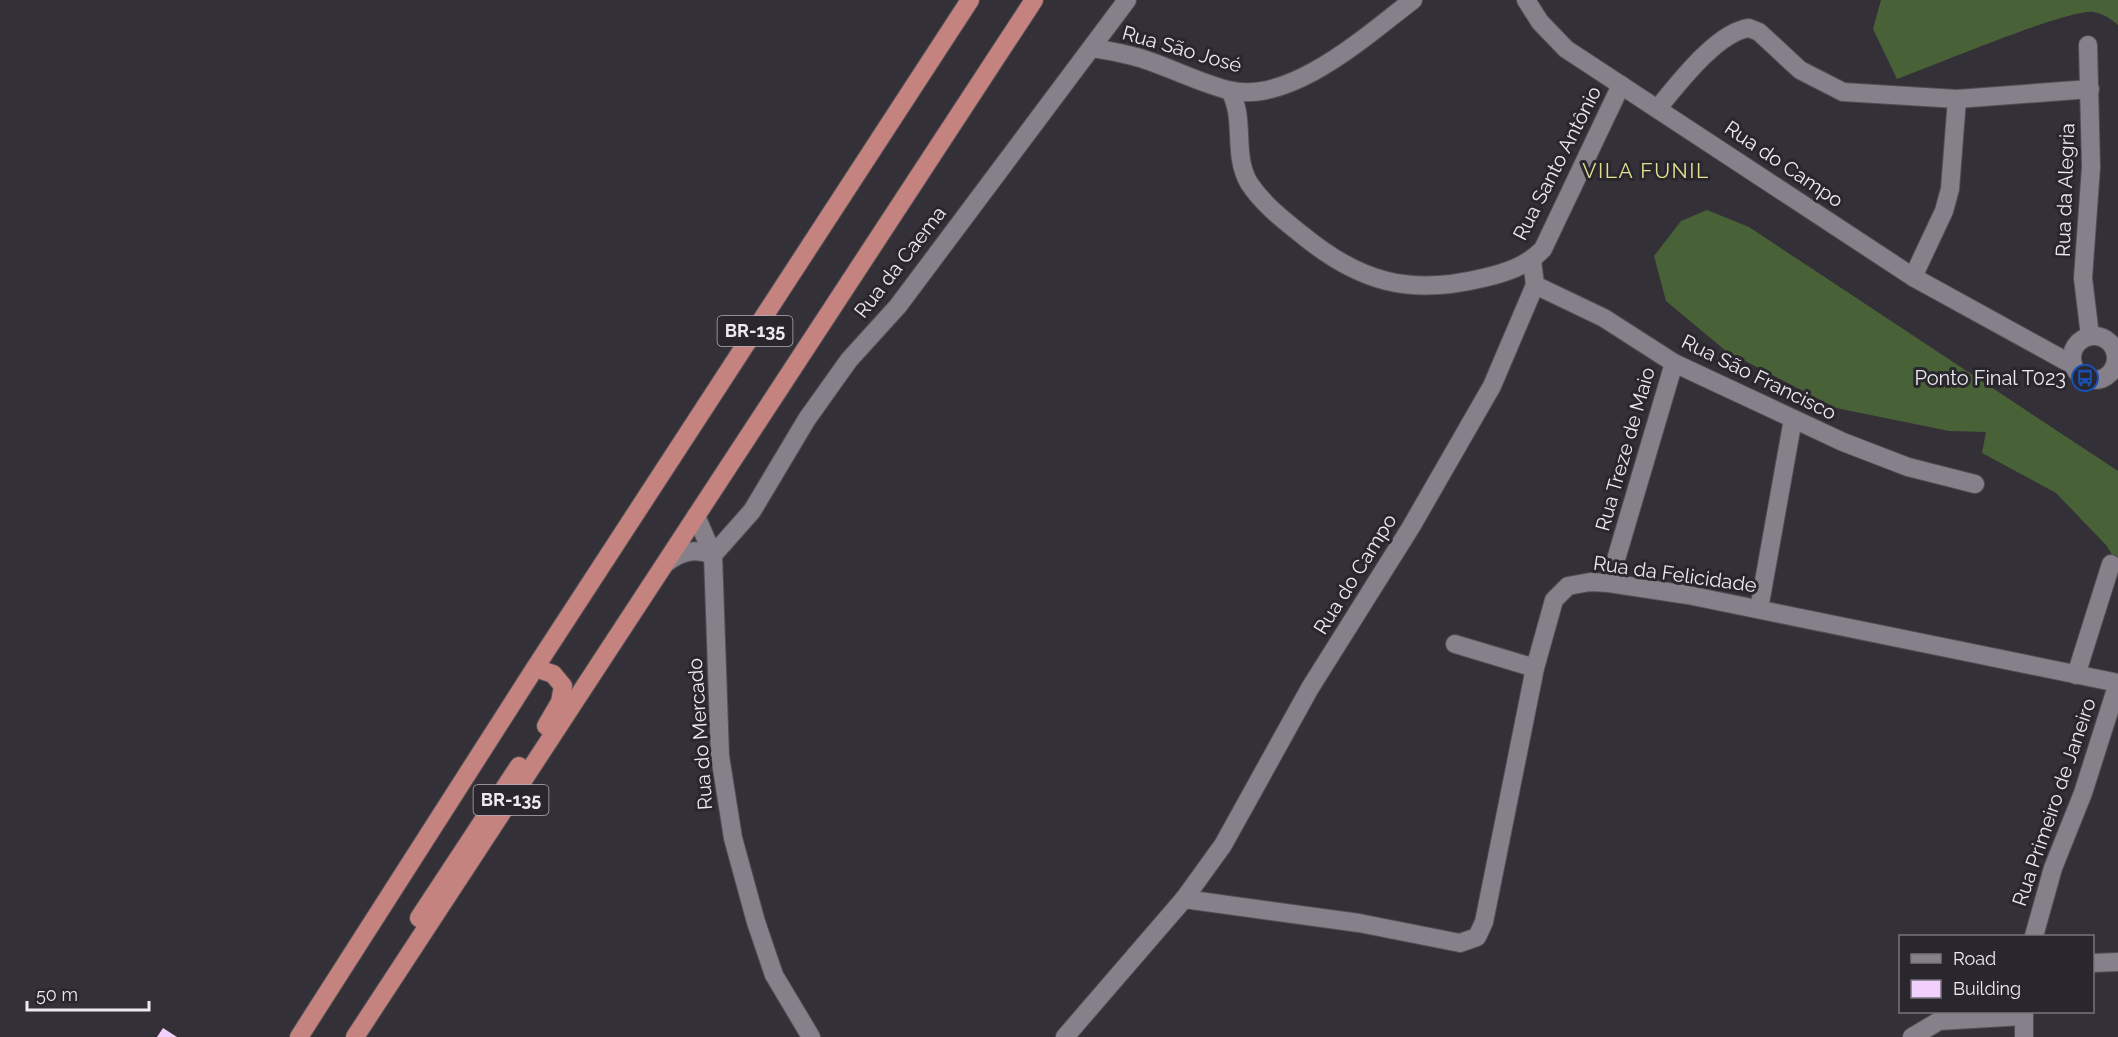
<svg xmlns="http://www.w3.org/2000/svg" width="2118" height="1037" viewBox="0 0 2118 1037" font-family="Raleway,sans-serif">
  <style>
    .forest { fill: #496136 }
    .building { fill: #f2d0fe }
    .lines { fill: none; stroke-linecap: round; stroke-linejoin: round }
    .minor-casing { stroke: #514f54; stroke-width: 20 }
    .tertiary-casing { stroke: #514f54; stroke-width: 20 }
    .trunk-casing { stroke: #514f54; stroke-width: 20 }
    .minor { stroke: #858089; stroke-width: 18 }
    .tertiary { stroke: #858089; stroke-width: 18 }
    .trunk { stroke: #c58380; stroke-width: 18 }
    .labels { text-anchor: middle; stroke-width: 6; stroke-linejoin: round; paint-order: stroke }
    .shield { fill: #2a262d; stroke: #b2afb5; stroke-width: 1.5 }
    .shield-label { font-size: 18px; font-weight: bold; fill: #eceaef }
    .street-label { font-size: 20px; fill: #eceaef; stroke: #2a262d }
    .poi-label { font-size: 20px; fill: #eceaef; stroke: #2a262d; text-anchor: end }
    .neighbourhood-label { font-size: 21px; letter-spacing: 1.5px; fill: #e2df90; stroke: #2a262d }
  </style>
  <rect width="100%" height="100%" fill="#343037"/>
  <!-- forest -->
  <g class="forest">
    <path d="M1881,0H2118V25C2111,19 2104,14 2094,12C2069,8 1930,67 1897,79L1873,29Z"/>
    <polygon points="1707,210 1749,227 2118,471 2118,564 2106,545 2056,493 1982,453 1986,432 1949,431 1836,408 1726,351 1666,301 1654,256 1681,221"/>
  </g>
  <!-- building -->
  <polygon class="building" points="163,1028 177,1037 157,1037"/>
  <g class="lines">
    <defs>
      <g id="minor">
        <polyline points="1526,0 1540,22 1566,49 1913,277 2073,365"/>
        <polyline points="2088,45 2091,167 2083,278 2090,336"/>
        <path d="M1092,48C1110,51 1129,54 1146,60C1173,69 1200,83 1228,90C1290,106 1368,34 1413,0"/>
        <path d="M1230,91C1246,120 1232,154 1249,183C1262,203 1282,219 1301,234C1359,282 1409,296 1483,278C1505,273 1527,266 1543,249L1621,85"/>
        <path d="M1658,108C1678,84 1717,32 1749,28L1759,32L1800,70L1843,92L1957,99L2090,89"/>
        <polyline points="1913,277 1944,211 1950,189 1957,99"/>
        <polyline points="1535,285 1604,318 1674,363 1843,442 1908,467 1975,484"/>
        <circle cx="2094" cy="358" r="22"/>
        <polyline points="713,555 752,511 807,419 849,360 898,306 1127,0"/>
        <polyline points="1609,583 1674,363"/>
        <polyline points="1759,609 1793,419"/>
        <polyline points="1455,644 1535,668"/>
        <polyline points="2076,675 2111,564"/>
        <polyline points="1184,899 1359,923 1460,943 1477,937 1484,922 1535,668 1554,600 1568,586 1590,582 1609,583 1688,595 2118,683"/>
        <polyline points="2034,936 2053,868 2083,793 2118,683"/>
        <polyline points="2092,963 2118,962"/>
        <polyline points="2024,1012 2024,1037"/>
        <polyline points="1065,1037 1184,899 1223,845 1310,688 1411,527 1492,386 1535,285 1532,260"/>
        <polyline points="1912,1037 1939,1021 2023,1016"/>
      </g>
      <g id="tertiary">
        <polyline points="696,516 713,555 720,756 733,838 756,922 774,975 811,1037"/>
        <path d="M666,563C682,551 694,548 713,555"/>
      </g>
      <g id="trunk">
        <polyline points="535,668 553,674 563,686 560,702 546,726"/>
        <polyline points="419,918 519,766"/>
        <polyline points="299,1037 535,668 970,0"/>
        <polyline points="355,1037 1034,0"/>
      </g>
    </defs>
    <!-- minor casing -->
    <use href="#minor" class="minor-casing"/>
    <!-- tertiary casing -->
    <use href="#tertiary" class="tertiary-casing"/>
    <!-- trunk casing -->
    <use href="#trunk" class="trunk-casing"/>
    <!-- minor -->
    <use href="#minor" class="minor"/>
    <!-- tertiary -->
    <use href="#tertiary" class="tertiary"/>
    <!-- trunk -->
    <use href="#trunk" class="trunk"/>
  </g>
  <!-- icons -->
  <defs>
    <symbol id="bus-ring" viewBox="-11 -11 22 22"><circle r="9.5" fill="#2a262d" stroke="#1a4fb4" stroke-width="1.5"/><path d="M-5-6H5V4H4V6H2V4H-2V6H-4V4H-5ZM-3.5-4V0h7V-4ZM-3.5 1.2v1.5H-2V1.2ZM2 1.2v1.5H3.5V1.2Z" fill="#1a4fb4"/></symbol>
  </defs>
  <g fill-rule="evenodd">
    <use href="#bus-ring" x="2070" y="363" width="30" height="30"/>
  </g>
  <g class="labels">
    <!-- shield labels -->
    <g class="shield">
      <rect x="717.5" y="316" width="75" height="30" rx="4.5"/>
      <rect x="473.5" y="785" width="75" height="30" rx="4.5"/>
    </g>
    <g class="shield-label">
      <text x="755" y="337">BR-135</text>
      <text x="511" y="806">BR-135</text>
    </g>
    <!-- street labels -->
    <g class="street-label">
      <text transform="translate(1182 49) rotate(16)" y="7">Rua São José</text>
      <text transform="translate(1557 163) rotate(-63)" y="7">Rua Santo Antônio</text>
      <text transform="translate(1784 164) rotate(34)" y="7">Rua do Campo</text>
      <text transform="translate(2065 190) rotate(-88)" y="7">Rua da Alegria</text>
      <text transform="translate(900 262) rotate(-52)" y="7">Rua da Caema</text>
      <text transform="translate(1759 377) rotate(26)" y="7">Rua São Francisco</text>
      <text transform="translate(1625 449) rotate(-74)" y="7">Rua Treze de Maio</text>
      <text transform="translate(1355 574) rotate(-58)" y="7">Rua do Campo</text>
      <text transform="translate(1675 574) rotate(8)" y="7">Rua da Felicidade</text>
      <text transform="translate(700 734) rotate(-94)" y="7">Rua do Mercado</text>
      <text transform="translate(2054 802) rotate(-71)" y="7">Rua Primeiro de Janeiro</text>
    </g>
    <!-- poi labels -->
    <g class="poi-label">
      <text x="2066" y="385">Ponto Final T023</text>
    </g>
    <!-- neighbourhood labels -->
    <g class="neighbourhood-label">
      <text x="1646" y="178">VILA FUNIL</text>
    </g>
  </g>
  <!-- legend -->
  <rect x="1899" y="935" width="195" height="78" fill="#2a262d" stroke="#78747b" stroke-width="1.5"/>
  <rect x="1911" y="954" width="30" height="9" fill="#858089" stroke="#78747b" stroke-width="1.5"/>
  <text x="1953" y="965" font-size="18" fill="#eceaef">Road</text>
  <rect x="1911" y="980" width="30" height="18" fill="#f2d0fe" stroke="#78747b" stroke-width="1.5"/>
  <text x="1953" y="995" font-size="18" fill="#eceaef">Building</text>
  <!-- scale -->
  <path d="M27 1001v9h122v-9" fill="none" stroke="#eceaef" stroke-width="3"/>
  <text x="36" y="1001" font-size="18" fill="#eceaef" stroke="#2a262d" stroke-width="4.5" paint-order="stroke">50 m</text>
</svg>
